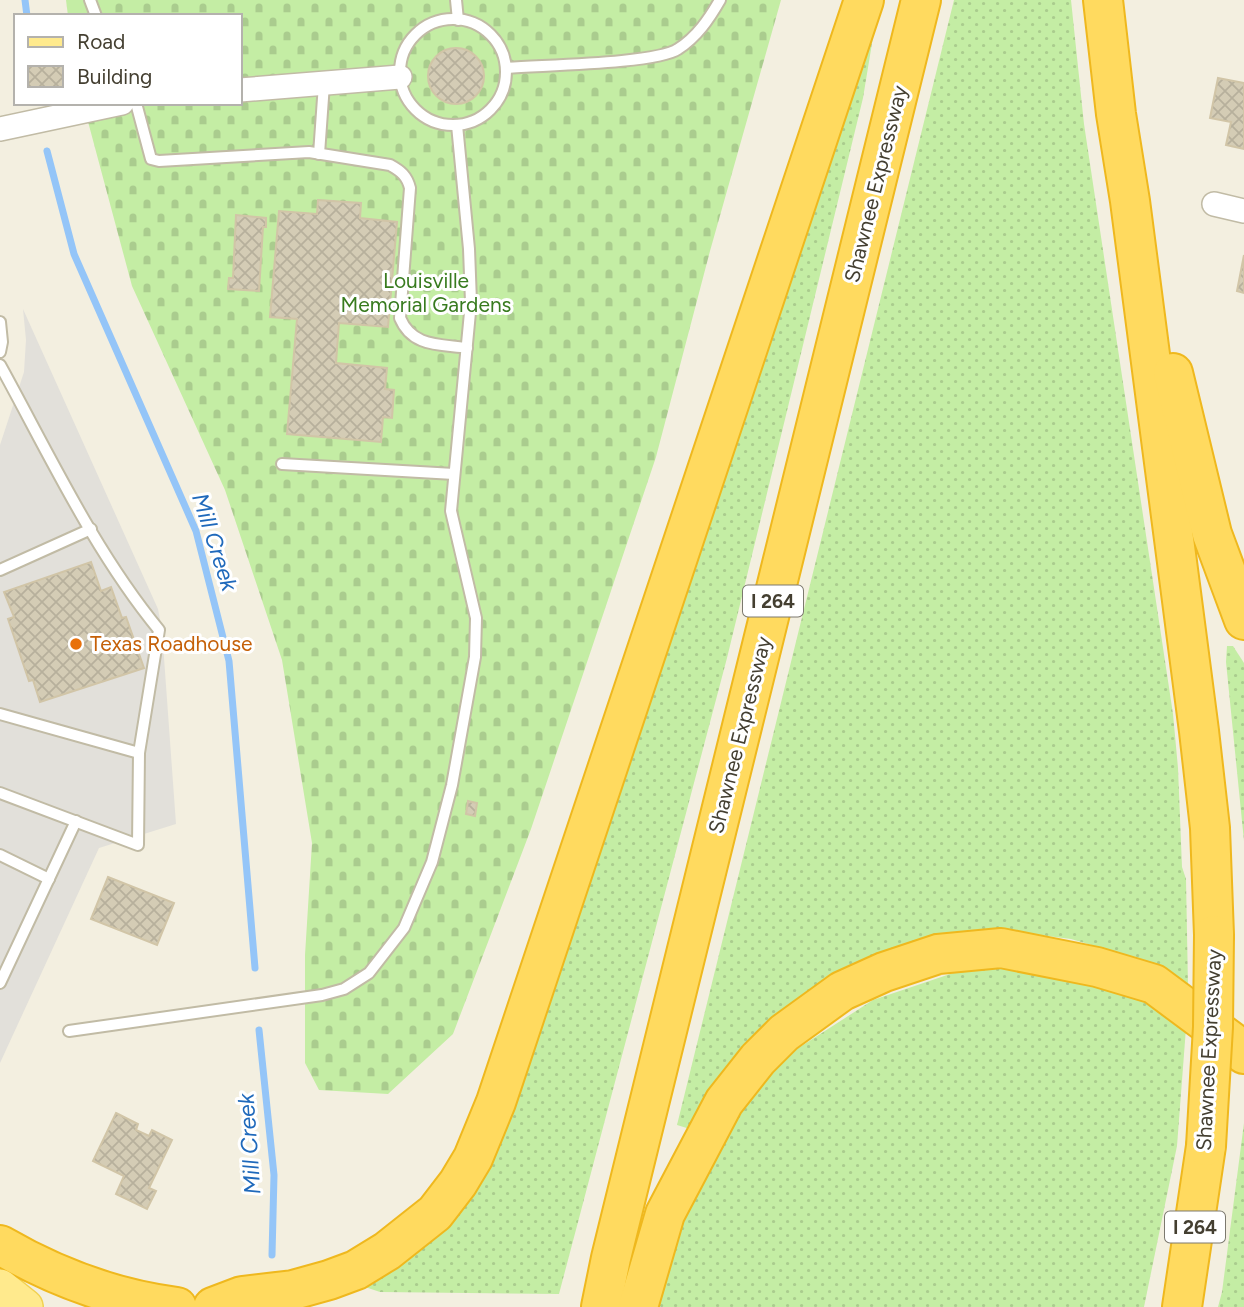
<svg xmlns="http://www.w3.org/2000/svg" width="1244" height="1307" viewBox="0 0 1244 1307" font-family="Figtree,sans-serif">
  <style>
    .grass { fill: url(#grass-dots) }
    .cemetery { fill: url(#cemetery-stones) }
    .parking { fill: #e2e0da }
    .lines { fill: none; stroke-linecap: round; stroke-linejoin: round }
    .stream { stroke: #94c5f8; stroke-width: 7 }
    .building { fill: url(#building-cross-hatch); stroke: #d1c5a7; stroke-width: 2 }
    .lane-casing { stroke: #c1bba5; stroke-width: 14 }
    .street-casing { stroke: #c1bba5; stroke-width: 26 }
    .primary-casing { stroke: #f1d150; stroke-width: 38 }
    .highway-casing { stroke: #efb81e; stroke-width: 42 }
    .lane { stroke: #fff; stroke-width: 10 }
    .street { stroke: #fff; stroke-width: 23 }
    .primary { stroke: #ffea8d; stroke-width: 35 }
    .highway { stroke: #ffda5f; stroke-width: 38 }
    .highway-bridge-casing { stroke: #efb81e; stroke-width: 42; stroke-linecap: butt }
    .highway-bridge { stroke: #ffda5f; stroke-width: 38 }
    .food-dot { fill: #e8710a; stroke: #fff; stroke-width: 2.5 }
    .labels { text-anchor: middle; stroke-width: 6; stroke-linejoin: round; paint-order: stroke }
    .shield { fill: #fff; stroke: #7c796f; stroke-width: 2 }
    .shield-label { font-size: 19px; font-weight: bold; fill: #443f31 }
    .street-label { font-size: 21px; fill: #443f31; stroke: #fff }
    .park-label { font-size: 21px; fill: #387b1f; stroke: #fff }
    .food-label { font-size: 21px; fill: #c56008; stroke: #fff; text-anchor: start }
    .water-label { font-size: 23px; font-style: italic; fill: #1f69bb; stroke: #fff }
  </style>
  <defs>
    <pattern id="grass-dots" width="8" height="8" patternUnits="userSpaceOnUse" patternTransform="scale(1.75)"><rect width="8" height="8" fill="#c4eda4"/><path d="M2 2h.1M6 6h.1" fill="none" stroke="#aacc8e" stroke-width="1.8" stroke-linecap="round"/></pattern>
    <pattern id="cemetery-stones" width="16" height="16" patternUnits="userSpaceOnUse" patternTransform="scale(1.75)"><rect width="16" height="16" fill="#c4eda4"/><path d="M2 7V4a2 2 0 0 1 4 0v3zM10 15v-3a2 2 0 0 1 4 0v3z" fill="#aacc8e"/></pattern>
    <pattern id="building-cross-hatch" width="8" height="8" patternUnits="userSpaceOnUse" patternTransform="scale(1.75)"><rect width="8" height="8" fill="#d4ccb5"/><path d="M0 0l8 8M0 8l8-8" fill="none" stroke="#b7b09c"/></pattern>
  </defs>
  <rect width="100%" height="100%" fill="#f3efe0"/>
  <!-- grass -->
  <g class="grass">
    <polygon points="954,0 1071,0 1084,124 1173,714 1178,768 1182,867 1186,879 1188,986 1119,953 1071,939 1016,932 939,938 690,1129 677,1125"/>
    <polygon points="876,19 863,98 727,658 559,1294 380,1292 362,1286 439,1231"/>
    <polygon points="1227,646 1233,646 1244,663 1244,841 1226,662"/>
    <polygon points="993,967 1023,969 1134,996 1186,1028 1177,1146 1144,1307 661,1307 655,1305 675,1232 718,1144 749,1099 786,1056 873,1000 962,970"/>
    <polygon points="1244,1123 1244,1307 1218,1307 1222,1292"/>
  </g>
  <!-- cemetery -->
  <polygon class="cemetery" points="66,0 781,0 710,251 656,457 531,829 453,1034 388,1094 319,1090 305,1063 305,955 312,843 282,660 225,490 132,286 83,103 240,103 240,16 68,16"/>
  <!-- parking -->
  <polygon class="parking" points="23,309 158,609 162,630 176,824 99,848 0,1063 0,445 24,372 26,340"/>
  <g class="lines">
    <!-- stream -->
    <g class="stream">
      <polyline points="25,0 27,16"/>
      <polyline points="47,151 74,254 196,531 229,661 255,968"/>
      <polyline points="259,1030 274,1175 272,1255"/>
    </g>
  </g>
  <!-- building -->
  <g class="building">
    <circle cx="456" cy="76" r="28"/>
    <polygon points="1218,78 1244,83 1244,149 1226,145 1231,122 1210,118"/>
    <polygon points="318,200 361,203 360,218 397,222 388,327 339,323 336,363 387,368 385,389 394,390 392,418 383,417 381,442 287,434 297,319 270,317 279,211 317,214"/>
    <polygon points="236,215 266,218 266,227 263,227 259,291 228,289 229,278 233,278"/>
    <polygon points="1244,255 1244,293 1237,291"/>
    <polygon points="91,562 101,591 111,587 122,618 126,617 144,668 40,702 33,680 29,681 8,619 14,617 4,592"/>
    <polygon points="468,801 477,803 475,816 466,814"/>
    <polygon points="108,877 174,903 157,945 91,919"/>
    <polygon points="116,1113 138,1124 136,1130 149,1136 152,1130 172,1140 149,1188 156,1191 147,1209 116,1194 124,1176 93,1161"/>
  </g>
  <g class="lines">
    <defs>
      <g id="lane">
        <polyline points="90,0 96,16"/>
        <polyline points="456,0 458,20"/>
        <circle cx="453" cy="72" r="53"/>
        <path d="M506,68C539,65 656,64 678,49C697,37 709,19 720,0"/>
        <path d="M136,103L151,159L159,161L309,152L390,165C401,171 407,176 410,188L400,318C412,347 439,344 467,348"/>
        <polyline points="319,154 324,84"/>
        <polyline points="0,322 2,342 0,352"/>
        <path d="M0,365C49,454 94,551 159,630L139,753L138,845L0,793"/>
        <polyline points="282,464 454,474"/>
        <polyline points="0,570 91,529"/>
        <polyline points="0,714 139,753"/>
        <polyline points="0,855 49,879"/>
        <polyline points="0,983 76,821"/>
        <polyline points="69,1031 322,995 344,989 369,973 404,928 432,862 452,785 475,657 476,618 451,511 471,302 469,249 457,125"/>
      </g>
      <g id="street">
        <polyline points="240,90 400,77"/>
        <polyline points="0,129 122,103"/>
        <polyline points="1214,204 1244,211"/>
      </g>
      <polyline id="primary" points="0,1287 25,1307"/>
      <g id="highway">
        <polyline points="1103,0 1116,114 1130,201 1199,731 1210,828 1214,935"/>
        <polyline points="1173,373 1212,534 1244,620"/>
        <path d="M0,1245C55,1277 114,1299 177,1307"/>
        <polyline points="213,1307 242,1296 293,1290 329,1280 356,1270 387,1251 435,1213 458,1183 473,1158 496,1102 864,0"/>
        <polyline points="601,1307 611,1258 921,0"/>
        <polyline points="638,1307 665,1214 724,1102 758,1059 784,1033 842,991 884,972 938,954 1001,948 1097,967 1154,984 1236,1045 1244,1054"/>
        <polyline points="1182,1307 1206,1146"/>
      </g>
    </defs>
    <!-- lane casing -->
    <use href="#lane" class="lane-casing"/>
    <!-- street casing -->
    <use href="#street" class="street-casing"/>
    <!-- primary casing -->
    <use href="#primary" class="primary-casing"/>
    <!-- highway casing -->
    <use href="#highway" class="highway-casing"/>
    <!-- lane -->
    <use href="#lane" class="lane"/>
    <!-- street -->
    <use href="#street" class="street"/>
    <!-- primary -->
    <use href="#primary" class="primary"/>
    <!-- highway -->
    <use href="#highway" class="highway"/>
    <defs>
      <polyline id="highway-bridge" points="1206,1146 1213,1027 1214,935"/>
    </defs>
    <!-- highway-bridge casing -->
    <use href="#highway-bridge" class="highway-bridge-casing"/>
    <!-- highway-bridge -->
    <use href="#highway-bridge" class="highway-bridge"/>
  </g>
  <!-- markers -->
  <circle class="food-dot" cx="76" cy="644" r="7"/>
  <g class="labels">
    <!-- shield labels -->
    <g class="shield">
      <rect x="743" y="585.5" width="60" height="31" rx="5"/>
      <rect x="1165" y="1211.5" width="60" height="31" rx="5"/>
    </g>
    <g class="shield-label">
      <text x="773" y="608">I 264</text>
      <text x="1195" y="1234">I 264</text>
    </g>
    <!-- street labels -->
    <g class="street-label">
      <text transform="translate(876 184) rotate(-76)" y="7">Shawnee Expressway</text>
      <text transform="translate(740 735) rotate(-76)" y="7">Shawnee Expressway</text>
      <text transform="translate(1209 1050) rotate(-87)" y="7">Shawnee Expressway</text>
    </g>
    <!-- park labels -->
    <g class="park-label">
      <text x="426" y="288">Louisville<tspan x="426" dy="24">Memorial Gardens</tspan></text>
    </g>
    <!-- food labels -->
    <g class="food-label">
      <text x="90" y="651">Texas Roadhouse</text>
    </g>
    <!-- water labels -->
    <g class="water-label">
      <text transform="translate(215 542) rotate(72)" y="8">Mill Creek</text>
      <text transform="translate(249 1144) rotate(-94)" y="8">Mill Creek</text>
    </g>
  </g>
  <!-- legend -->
  <rect x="14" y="14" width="228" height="91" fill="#ffffff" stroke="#b4b2ad" stroke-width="2"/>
  <rect x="28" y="37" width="35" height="10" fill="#ffea8d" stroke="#b4b2ad" stroke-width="2"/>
  <text x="77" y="49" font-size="21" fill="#443f31">Road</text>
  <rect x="28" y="66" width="35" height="21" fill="url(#building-cross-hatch)" stroke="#b4b2ad" stroke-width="2"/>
  <text x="77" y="84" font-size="21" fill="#443f31">Building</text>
</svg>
